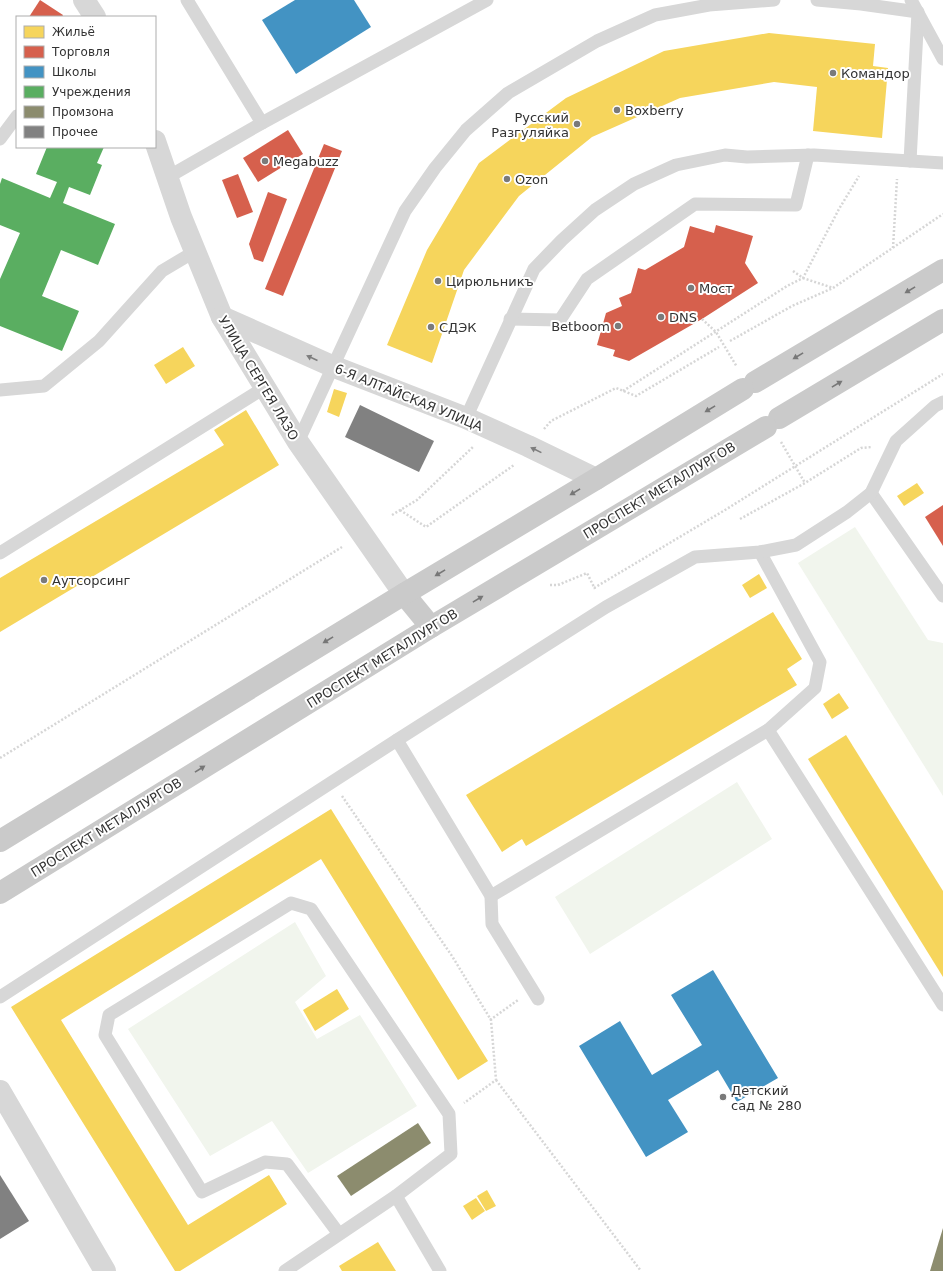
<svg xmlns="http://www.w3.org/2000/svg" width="943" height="1271" viewBox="0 0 943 1271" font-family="'DejaVu Sans',sans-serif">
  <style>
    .green { fill: #f1f5ed }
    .homes { fill: #f6d55c }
    .shops { fill: #d6604d }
    .schools { fill: #4393c3 }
    .public { fill: #5aae61 }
    .industry { fill: #8c8c6e }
    .building { fill: #818181 }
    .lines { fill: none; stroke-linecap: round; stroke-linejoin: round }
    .path { stroke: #d6d6d6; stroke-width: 2.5; stroke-dasharray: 2 2; stroke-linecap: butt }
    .service { stroke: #d7d7d7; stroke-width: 13 }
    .minor { stroke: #d7d7d7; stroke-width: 22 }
    .primary { stroke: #cacaca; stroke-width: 22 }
    .oneway { fill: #777 }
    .oneway2 { fill: #7d7d7d }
    .poi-dot { fill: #7a7a7a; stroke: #fff; stroke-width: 1.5 }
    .labels { text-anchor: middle; stroke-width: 4; stroke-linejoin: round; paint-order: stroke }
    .poi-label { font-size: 13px; fill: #333; stroke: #fff; text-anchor: start }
    .street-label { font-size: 13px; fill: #333; stroke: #fff }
  </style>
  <rect width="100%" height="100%" fill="#fff"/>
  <!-- green -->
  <g class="green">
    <polygon points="855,527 928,640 943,643 943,796 798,563"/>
    <polygon points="737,782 772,839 590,954 555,897"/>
    <polygon points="295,922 326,976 295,1002 317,1039 360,1015 417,1106 308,1173 272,1121 210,1156 128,1029"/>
  </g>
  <!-- homes -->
  <g class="homes">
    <polygon points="769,33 875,44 873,66 888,68 882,138 813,131 817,87 774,82 680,98 592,137 519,196 464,270 432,363 387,345 427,250 479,163 566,98 664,51"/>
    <polygon points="183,347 195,366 166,384 154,365"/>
    <polygon points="334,389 347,393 339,417 327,412"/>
    <polygon points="246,410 279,465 0,632 0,578 224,445 214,430"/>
    <polygon points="917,483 924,493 904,506 897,496"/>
    <polygon points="759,574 767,588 750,598 742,585"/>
    <polygon points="773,612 802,659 787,669 797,685 526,846 522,839 502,852 466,795"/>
    <polygon points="839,693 849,708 832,719 823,704"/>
    <polygon points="846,735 943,891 943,977 808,759"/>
    <polygon points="331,809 488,1061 458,1080 321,859 61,1020 188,1225 269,1175 287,1204 180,1271 175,1271 11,1007"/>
    <polygon points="337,989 349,1009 315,1031 303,1010"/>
    <polygon points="487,1190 496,1206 486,1211 477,1196"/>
    <polygon points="476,1198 485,1211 472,1220 463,1206"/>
    <polygon points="378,1242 396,1271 342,1271 339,1266"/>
  </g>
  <!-- shops -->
  <g class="shops">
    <polygon points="40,0 63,15 62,17 29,17"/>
    <polygon points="288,130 303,154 258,182 243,158"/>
    <polygon points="324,144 342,151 283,296 265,289"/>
    <polygon points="238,174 253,212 237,218 222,180"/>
    <polygon points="268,192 287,199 263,262 254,259 249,244"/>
    <polygon points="716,225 753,236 745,263 758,283 702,319 629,361 613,356 615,350 597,345 606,313 622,306 619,298 631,293 638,268 645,270 684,247 690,226 714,233"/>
    <polygon points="943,505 943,546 925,517"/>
  </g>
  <!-- schools -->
  <g class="schools">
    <polygon points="295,0 354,0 371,27 296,74 262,20"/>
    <polygon points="713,970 778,1078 737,1102 718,1070 668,1100 688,1132 646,1157 579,1046 620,1021 652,1075 702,1045 671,995"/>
  </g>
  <!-- public -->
  <polygon class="public" points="47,147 104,147 97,163 102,165 90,195 69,187 63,203 115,224 98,265 61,250 42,296 79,311 62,351 0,326 0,279 20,233 0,225 0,184 2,178 50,198 57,182 36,174"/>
  <!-- industry -->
  <g class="industry">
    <polygon points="418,1123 431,1143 351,1196 337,1176"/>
    <polygon points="943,1228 943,1271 930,1271"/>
  </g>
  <!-- building -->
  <g class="building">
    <polygon points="360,405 434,441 419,472 345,437"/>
    <polygon points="0,1175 29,1221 0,1239"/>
  </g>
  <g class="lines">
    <!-- path -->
    <g class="path">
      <polyline points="893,248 897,179"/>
      <polyline points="793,271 803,278 833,288"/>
      <polyline points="702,319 716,332 737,367"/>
      <polyline points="730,341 792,306 833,288 943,214"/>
      <polyline points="623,391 787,286 803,278 839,209 859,176"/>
      <polyline points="544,429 551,421 616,388 636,396 719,347"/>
      <polyline points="781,442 805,483"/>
      <polyline points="400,510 426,527 514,465"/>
      <polyline points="392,515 417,500 474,446"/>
      <polyline points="740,519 805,483 861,448 872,447"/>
      <polyline points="550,585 558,585 587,573 595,589"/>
      <polyline points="594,588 725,510 943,374"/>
      <polyline points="0,758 342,547"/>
      <polyline points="342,796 452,956 491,1020 496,1080 464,1103"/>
      <polyline points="490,1020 518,1000"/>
      <polyline points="496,1080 641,1271"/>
    </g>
    <!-- service -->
    <g class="service">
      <polyline points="187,0 262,123"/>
      <polyline points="817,0 861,4 918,12 910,161"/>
      <polyline points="911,0 943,59"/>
      <polyline points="0,139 17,116"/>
      <polyline points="168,177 262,123 487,0"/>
      <polyline points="510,319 560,320 587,279 695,204 796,205 808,155"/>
      <polyline points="0,390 44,386 99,341 162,271 194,252"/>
      <polyline points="466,418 534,269 562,240 595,210 634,184 676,165 725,155 747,157 814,155 943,163"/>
      <polyline points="298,442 405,211 435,168 466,130 508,93 597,41 655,15 709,5 774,0"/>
      <polyline points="871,493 943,596"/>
      <polyline points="0,553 264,388"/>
      <polyline points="768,730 943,1005"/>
      <polyline points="397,740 491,896 492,924 538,999"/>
      <polyline points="491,896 768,730 815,688 820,662 760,552"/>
      <polyline points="0,997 397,740 606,607 695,557 760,552 796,545 847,512 871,493 896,441 935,406 943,402"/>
      <polyline points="396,1196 440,1271"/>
      <polyline points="285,1271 396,1196 451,1154 449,1114 311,909 291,903 109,1015 105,1035 202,1192 265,1162 287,1164 339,1234"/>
    </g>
    <!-- minor -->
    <g class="minor">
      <polyline points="84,0 95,17"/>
      <polyline points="155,141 181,217 222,317 298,442 404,594"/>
      <polyline points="222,317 332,366 466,418 528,446 596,479"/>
      <polyline points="0,1091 105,1271"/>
    </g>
    <!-- primary -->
    <g class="primary">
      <polyline points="755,382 943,270"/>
      <polyline points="779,418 943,320"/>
      <polyline points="404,594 431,627"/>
      <polyline points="0,841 404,594 596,479 743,389"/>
      <polyline points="0,893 431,627 766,427"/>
    </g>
  </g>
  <!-- one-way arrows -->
  <defs><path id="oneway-solid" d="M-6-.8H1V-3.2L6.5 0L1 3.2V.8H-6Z"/></defs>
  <g class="oneway">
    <use href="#oneway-solid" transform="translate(910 290) rotate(149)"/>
    <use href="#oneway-solid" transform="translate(798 356) rotate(149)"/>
    <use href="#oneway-solid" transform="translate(837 384) rotate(-31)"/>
    <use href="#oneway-solid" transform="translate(710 409) rotate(149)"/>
    <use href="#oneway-solid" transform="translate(575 492) rotate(149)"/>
    <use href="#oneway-solid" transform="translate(440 573) rotate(149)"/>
    <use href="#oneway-solid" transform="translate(478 599) rotate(-31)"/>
    <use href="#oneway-solid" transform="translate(328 640) rotate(149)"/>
    <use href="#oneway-solid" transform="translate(200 769) rotate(-32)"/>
  </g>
  <g class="oneway2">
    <use href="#oneway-solid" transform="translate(312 358) rotate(-156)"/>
    <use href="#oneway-solid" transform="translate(536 450) rotate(-154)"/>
  </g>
  <!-- markers -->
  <g class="poi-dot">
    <circle cx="833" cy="73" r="4"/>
    <circle cx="617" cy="110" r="4"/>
    <circle cx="577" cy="124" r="4"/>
    <circle cx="265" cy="161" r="4"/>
    <circle cx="507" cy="179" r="4"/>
    <circle cx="438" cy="281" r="4"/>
    <circle cx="691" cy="288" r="4"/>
    <circle cx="661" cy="317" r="4"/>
    <circle cx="618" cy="326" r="4"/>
    <circle cx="431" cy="327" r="4"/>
    <circle cx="44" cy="580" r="4"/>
    <circle cx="723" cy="1097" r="4"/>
  </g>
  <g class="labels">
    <!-- poi labels -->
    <g class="poi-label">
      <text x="841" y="78">Командор</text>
      <text x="625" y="115">Boxberry</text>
      <text x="569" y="122" text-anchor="end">Русский<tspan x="569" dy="15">Разгуляйка</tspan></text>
      <text x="273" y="166">Megabuzz</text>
      <text x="515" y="184">Ozon</text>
      <text x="446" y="286">Цирюльникъ</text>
      <text x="699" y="293">Мост</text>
      <text x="669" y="322">DNS</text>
      <text x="610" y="331" text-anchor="end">Betboom</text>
      <text x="439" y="332">СДЭК</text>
      <text x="52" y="585">Аутсорсинг</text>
      <text x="731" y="1095">Детский<tspan x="731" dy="15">сад № 280</tspan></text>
    </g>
    <!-- street labels -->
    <g class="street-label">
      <text transform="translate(259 378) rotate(59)" y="5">УЛИЦА СЕРГЕЯ ЛАЗО</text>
      <text transform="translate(409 397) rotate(22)" y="5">6-Я АЛТАЙСКАЯ УЛИЦА</text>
      <text transform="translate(659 490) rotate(-31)" y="5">ПРОСПЕКТ МЕТАЛЛУРГОВ</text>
      <text transform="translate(382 658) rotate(-32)" y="5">ПРОСПЕКТ МЕТАЛЛУРГОВ</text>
      <text transform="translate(106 827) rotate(-32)" y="5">ПРОСПЕКТ МЕТАЛЛУРГОВ</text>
    </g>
  </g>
  <!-- legend -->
  <rect x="16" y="16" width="140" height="132" fill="#ffffff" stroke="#adadad"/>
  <rect x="24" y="26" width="20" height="12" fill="#f6d55c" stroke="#adadad"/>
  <text x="52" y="36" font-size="12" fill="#333333">Жильё</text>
  <rect x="24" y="46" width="20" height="12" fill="#d6604d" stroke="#adadad"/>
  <text x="52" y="56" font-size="12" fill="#333333">Торговля</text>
  <rect x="24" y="66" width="20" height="12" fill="#4393c3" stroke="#adadad"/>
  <text x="52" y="76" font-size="12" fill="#333333">Школы</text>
  <rect x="24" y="86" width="20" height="12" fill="#5aae61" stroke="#adadad"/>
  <text x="52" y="96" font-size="12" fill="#333333">Учреждения</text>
  <rect x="24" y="106" width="20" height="12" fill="#8c8c6e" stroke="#adadad"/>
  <text x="52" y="116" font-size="12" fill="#333333">Промзона</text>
  <rect x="24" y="126" width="20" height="12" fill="#818181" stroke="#adadad"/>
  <text x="52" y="136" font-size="12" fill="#333333">Прочее</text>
</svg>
